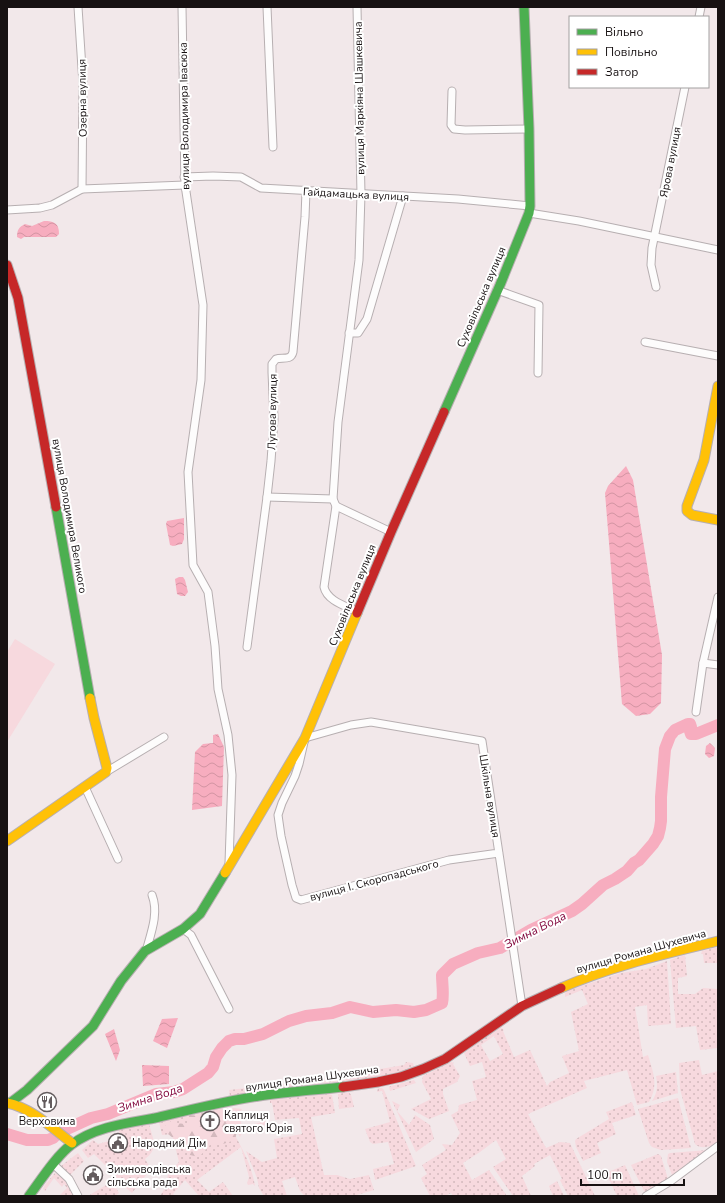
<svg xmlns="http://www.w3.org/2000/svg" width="725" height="1203" viewBox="0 0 725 1203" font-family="'Nunito Sans',sans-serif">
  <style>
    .green { fill: url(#green-dots); fill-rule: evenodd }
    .forest { fill: url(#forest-firs) }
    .pitch { fill: #f7d9de }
    .water { fill: url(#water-waves) }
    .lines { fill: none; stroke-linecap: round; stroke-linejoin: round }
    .river { stroke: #f7adbf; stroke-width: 12 }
    .street-casing { stroke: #b7afb1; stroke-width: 9 }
    .fast-casing { stroke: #b7afb1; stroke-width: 11 }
    .slow-casing { stroke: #b7afb1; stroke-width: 11 }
    .jam-casing { stroke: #b7afb1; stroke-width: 11 }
    .street { stroke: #fdfcfc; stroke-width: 7 }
    .fast { stroke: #4caf50; stroke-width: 9 }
    .slow { stroke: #ffc107; stroke-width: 9 }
    .jam { stroke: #c62828; stroke-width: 9 }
    .labels { text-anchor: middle; stroke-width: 4; stroke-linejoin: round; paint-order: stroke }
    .street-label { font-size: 11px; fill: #171112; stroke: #fff }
    .poi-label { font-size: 11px; fill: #171112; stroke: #fff; text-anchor: start }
    .water-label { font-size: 12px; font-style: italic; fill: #7f0038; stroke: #fff }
  </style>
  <defs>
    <pattern id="green-dots" width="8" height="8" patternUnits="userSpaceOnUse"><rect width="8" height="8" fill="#f7d9de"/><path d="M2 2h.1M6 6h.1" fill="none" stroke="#d3b9bd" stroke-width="1.8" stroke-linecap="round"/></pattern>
    <pattern id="forest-firs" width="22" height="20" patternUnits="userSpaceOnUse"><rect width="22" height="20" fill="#f7d9de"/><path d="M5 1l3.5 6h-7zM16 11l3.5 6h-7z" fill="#d3b9bd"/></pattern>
    <pattern id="water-waves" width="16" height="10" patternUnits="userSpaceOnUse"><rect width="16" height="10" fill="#f7adbf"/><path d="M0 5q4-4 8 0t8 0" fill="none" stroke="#d394a3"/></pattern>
  </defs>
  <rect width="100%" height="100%" fill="#f2e8ea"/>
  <!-- green -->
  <g class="green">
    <polygon points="718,947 718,963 704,963 703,954 701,954 702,951"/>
    <polygon points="685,955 687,976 678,978 678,994 695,994 703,988 718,989 717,1048 700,1050 696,1026 676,1028 670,960"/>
    <path d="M667,961L671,1024L648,1026L647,1005L635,1007L643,1057L648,1055C653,1072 659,1085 649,1102L637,1105L627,1070L584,1081L587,1088L528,1114L546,1148L560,1142L570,1143L595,1196H568L560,1180L562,1179L550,1155L534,1164L535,1166L522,1176L531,1196H513L493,1167L506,1159L496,1140L480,1152L463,1163L472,1180L489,1170L507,1196H453L451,1193L445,1196H430L421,1178L427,1174L422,1165L446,1150L442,1144L452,1145L460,1133L451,1115L458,1111L459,1105L477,1100L472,1081L486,1077L482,1062L470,1066L464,1053L501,1027L504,1030L503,1031L514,1057L530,1050L547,1086L550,1082L569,1073L562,1056L579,1051L571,1012L588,1004L582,990L565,997V993L566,991L621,973L646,969ZM494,1036L503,1054L490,1061L481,1045Z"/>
    <path d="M699,1060L702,1075L718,1071V1144C711,1146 701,1150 695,1144L680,1089L679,1063Z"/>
    <polygon points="406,1062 413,1063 414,1067 413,1068 386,1076 297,1086 230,1096 229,1090 303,1082 404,1065"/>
    <polygon points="451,1062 454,1063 453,1064 460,1076 457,1082 443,1089 443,1094 449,1111 429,1119 411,1109 431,1099 422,1082 423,1076"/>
    <path d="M676,1072L678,1093L652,1101C657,1094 658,1086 656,1076Z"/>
    <polygon points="414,1080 416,1083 390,1091 389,1087 391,1086"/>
    <polygon points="378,1088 382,1088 384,1090 416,1166 375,1180 373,1169 394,1164 388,1142 373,1144 370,1142 365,1129 390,1122 382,1091 377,1092"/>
    <polygon points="349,1092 351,1095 354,1107 339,1109 338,1094"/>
    <polygon points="329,1094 332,1095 335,1113 311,1117 324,1175 337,1175 350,1179 369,1175 374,1190 353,1196 305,1196 300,1191 295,1177 282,1181 287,1196 264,1196 259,1188 257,1178 246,1151 262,1162 277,1158 274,1139 302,1134 299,1118 275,1120 272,1103 270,1103 270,1100"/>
    <polygon points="678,1098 691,1148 661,1150 652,1147 649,1143 638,1109"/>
    <polygon points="392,1101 400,1105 397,1111 409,1125 415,1115 430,1125 434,1139 416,1152"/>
    <polygon points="632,1102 636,1115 612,1123 616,1134 597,1143 601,1153 583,1161 576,1147 575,1141 576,1139 609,1119 606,1112"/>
    <path d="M221,1109C233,1134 251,1158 255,1186L253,1184L248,1185L247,1183L249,1177L241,1147L197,1180L209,1192L223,1182L233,1196H199L185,1180L173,1194L175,1196H160L169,1182L167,1179L169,1172L179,1162L172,1134L162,1135L159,1122Z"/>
    <path d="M149,1124C153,1139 159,1149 145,1159L151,1169L132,1193L114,1178L117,1177L94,1154L88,1158L82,1150L93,1140L98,1144L109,1141L124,1147L122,1133H119V1130Z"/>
    <polygon points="708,1150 673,1176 672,1175 667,1162 668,1154 670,1153"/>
    <polygon points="78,1153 83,1160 84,1161 70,1175 61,1166"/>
    <polygon points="658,1154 661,1156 668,1179 645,1193 631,1165"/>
    <polygon points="625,1165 639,1196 617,1196 606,1173"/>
    <path d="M55,1173C64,1177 71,1187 75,1196H59L67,1188L64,1184L62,1187L54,1178L45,1191L43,1189L44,1186Z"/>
    <polygon points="557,1181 564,1196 553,1196 549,1186"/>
    <polygon points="111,1182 113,1183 119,1193 115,1196 88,1196"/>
  </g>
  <!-- forest -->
  <polygon class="forest" points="216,1108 226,1110 234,1108 242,1109 240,1112 242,1116 239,1115 242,1126 246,1124 248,1126 268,1120 267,1123 270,1126 260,1125 254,1132 242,1133 240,1137 237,1131 235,1140 223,1144 210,1145 199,1157 190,1155 183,1146 163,1130 168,1120 173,1123 187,1124 189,1115 203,1116 212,1114"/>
  <!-- pitch -->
  <polygon class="pitch" points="15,639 55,664 7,742 7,652"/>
  <!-- water -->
  <g class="water">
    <path d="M44,221C54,221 59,223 59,234L56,237H24L21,239L17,237C17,230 19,227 25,224L32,226Z"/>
    <polygon points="626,466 633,480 662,655 661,703 650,714 636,716 622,704 605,493 608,486"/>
    <polygon points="184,518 184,539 182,544 173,546 170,545 166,524 167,521"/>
    <polygon points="179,577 183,577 185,580 188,592 185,596 181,596 177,594 175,579"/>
    <polygon points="218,734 224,747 222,806 192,810 195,752 203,744 213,743 213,735"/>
    <polygon points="710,743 715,748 714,756 709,758 705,754 706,746"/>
    <polygon points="178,1018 167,1048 153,1041 162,1019"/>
    <polygon points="114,1029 120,1050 116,1061 105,1034"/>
    <polygon points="142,1065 169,1066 169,1084 143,1086"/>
  </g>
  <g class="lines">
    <!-- river -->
    <path class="river" d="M7,1134L27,1140H48L53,1138L58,1133L91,1118L108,1114L156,1094L174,1092L183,1089L208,1073L213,1067L216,1057L222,1048L229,1041L235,1039H244L263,1034L289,1021L306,1016L332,1013L350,1007L373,1012L396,1010L414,1012L426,1010L442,1003C444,995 442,983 442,975L453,964L478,953L500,948L531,930L572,911L582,904L603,885L615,879L627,871L634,863L639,860L653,844L658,836L660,828L661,821V797L665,749L670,736L675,730L688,724H690L691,727L690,731L691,734H696L718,725"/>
    <defs>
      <g id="street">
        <polyline points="78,7 83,84 82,189"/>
        <polyline points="182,7 185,185 203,305 201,380 188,472 193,565 208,592 215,646 218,689 228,735 232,775 229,863"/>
        <polyline points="267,7 273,147"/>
        <path d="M357,7L361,194L359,260L338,422L333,499L336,506L324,587C327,601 346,606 358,612"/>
        <polyline points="699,17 701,7"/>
        <polyline points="452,91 451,125 454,129 465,130 529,129"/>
        <polyline points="184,177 213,176 241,177 261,188 458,199 530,206"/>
        <polyline points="7,210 40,208 52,205 82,189 185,185"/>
        <polyline points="529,213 579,221 718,250"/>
        <polyline points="656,287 651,265 652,248 685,87"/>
        <polyline points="497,290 539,305 538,373"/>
        <polyline points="349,333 358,333 367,319 403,196"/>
        <polyline points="645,342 718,356"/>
        <polyline points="267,497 333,499"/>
        <polyline points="336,506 391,532"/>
        <path d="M247,647L267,497L271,461L274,419L272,372V364L276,359C282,357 291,361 293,352L305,217L306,191"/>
        <polyline points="703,663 718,665"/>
        <polyline points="696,712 703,663 718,597"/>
        <polyline points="106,772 164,737"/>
        <polyline points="85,787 118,859"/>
        <polyline points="499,853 449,860 301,900 296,898 292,885 281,836 278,815 282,803 295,776 299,764 305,738 351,725 371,722 482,741 522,1006"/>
        <polyline points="183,929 191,935 229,1009"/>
        <path d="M146,951C151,933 159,913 152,895"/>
        <polyline points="53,1164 69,1179 78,1196"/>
        <polyline points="646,1196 671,1181 718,1146"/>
      </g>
      <g id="fast">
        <polyline points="444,412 500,285 529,213 530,206 529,129 524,7"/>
        <polyline points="56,507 90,698"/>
        <polyline points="10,1103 27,1090 93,1026 121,981 145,951 183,929 200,914 225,873"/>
        <path d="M29,1196C41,1180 56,1156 71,1145C94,1127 127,1123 155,1118C189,1110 224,1101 259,1096C287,1092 315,1090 343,1087"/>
      </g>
      <g id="slow">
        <polyline points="718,386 704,460 687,506 687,511 692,515 718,520"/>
        <polyline points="7,841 106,772 107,768 94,718 90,698"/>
        <polyline points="225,873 305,738 357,613"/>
        <path d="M561,988C611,966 665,954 718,941"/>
        <path d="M7,1103C32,1108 52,1128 72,1143"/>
      </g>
      <g id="jam">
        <polyline points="7,265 18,298 56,507"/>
        <polyline points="357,613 391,532 444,412"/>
        <polyline points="343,1087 378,1082 401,1077 423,1069 445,1059 522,1006 561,988"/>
      </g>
    </defs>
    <!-- street casing -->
    <use href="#street" class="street-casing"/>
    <!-- fast casing -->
    <use href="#fast" class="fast-casing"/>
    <!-- slow casing -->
    <use href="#slow" class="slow-casing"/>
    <!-- jam casing -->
    <use href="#jam" class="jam-casing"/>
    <!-- street -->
    <use href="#street" class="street"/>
    <!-- fast -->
    <use href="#fast" class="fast"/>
    <!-- slow -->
    <use href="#slow" class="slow"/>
    <!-- jam -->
    <use href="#jam" class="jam"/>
  </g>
  <!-- icons -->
  <defs>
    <symbol id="restaurant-ring" viewBox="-11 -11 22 22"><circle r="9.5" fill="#fff" stroke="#645c5e" stroke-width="1.5"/><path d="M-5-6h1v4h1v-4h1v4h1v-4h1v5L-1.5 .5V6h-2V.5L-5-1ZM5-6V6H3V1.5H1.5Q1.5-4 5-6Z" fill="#645c5e"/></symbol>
    <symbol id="church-ring" viewBox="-11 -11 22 22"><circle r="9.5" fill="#fff" stroke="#645c5e" stroke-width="1.5"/><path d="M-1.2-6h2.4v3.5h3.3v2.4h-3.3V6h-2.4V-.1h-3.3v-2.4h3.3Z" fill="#645c5e"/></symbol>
    <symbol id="civic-ring" viewBox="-11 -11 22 22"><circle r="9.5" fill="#fff" stroke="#645c5e" stroke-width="1.5"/><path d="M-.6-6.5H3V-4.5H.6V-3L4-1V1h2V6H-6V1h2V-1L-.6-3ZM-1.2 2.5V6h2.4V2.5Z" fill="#645c5e"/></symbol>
  </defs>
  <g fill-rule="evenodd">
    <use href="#restaurant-ring" x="36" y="1091" width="22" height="22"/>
    <use href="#church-ring" x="199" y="1110" width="22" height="22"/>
    <use href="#civic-ring" x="107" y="1132" width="22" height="22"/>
    <use href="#civic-ring" x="82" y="1164" width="22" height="22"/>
  </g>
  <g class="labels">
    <!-- street labels -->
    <g class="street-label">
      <text transform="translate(82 98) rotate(-91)" y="4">Озерна вулиця</text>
      <text transform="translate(359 98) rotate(-91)" y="4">вулиця Маркіяна Шашкевича</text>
      <text transform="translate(184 116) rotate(-91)" y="4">вулиця Володимира Івасюка</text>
      <text transform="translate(670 162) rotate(-79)" y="4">Ярова вулиця</text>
      <text transform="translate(356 194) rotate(3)" y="4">Гайдамацька вулиця</text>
      <text transform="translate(481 297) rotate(-67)" y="4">Суховільська вулиця</text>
      <text transform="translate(272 412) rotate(-89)" y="4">Лугова вулиця</text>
      <text transform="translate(70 516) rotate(80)" y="4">вулиця Володимира Великого</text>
      <text transform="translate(352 595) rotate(-68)" y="4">Суховільська вулиця</text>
      <text transform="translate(490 796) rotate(81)" y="4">Шкільна вулиця</text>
      <text transform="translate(374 880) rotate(-15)" y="4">вулиця І. Скоропадського</text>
      <text transform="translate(641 951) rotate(-16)" y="4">вулиця Романа Шухевича</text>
      <text transform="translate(312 1078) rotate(-8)" y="4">вулиця Романа Шухевича</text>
    </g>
    <!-- poi labels -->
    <g class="poi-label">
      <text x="224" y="1119">Каплиця<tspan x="224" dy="13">святого Юрія</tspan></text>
      <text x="47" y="1125" text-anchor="middle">Верховина</text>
      <text x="132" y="1147">Народний Дім</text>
      <text x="107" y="1173">Зимноводівська<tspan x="107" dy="13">сільська рада</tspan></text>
    </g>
    <!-- water labels -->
    <g class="water-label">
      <text transform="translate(535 930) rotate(-27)" y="4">Зимна Вода</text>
      <text transform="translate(150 1098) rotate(-18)" y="4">Зимна Вода</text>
    </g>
  </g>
  <!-- border -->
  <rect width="725" height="1203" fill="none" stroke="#171112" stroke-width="16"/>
  <!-- legend -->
  <rect x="569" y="16" width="140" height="72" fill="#ffffff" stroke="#a2a0a0"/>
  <rect x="577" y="29" width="20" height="6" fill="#4caf50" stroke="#a2a0a0"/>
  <text x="605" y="36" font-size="12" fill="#171112">Вільно</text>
  <rect x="577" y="49" width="20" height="6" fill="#ffc107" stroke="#a2a0a0"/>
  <text x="605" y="56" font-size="12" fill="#171112">Повільно</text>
  <rect x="577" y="69" width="20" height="6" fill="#c62828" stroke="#a2a0a0"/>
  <text x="605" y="76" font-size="12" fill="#171112">Затор</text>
  <!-- scale -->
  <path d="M581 1179v6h103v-6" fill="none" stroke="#171112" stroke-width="2"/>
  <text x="587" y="1179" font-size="12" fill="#171112" stroke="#ffffff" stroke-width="3" paint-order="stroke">100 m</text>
</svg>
